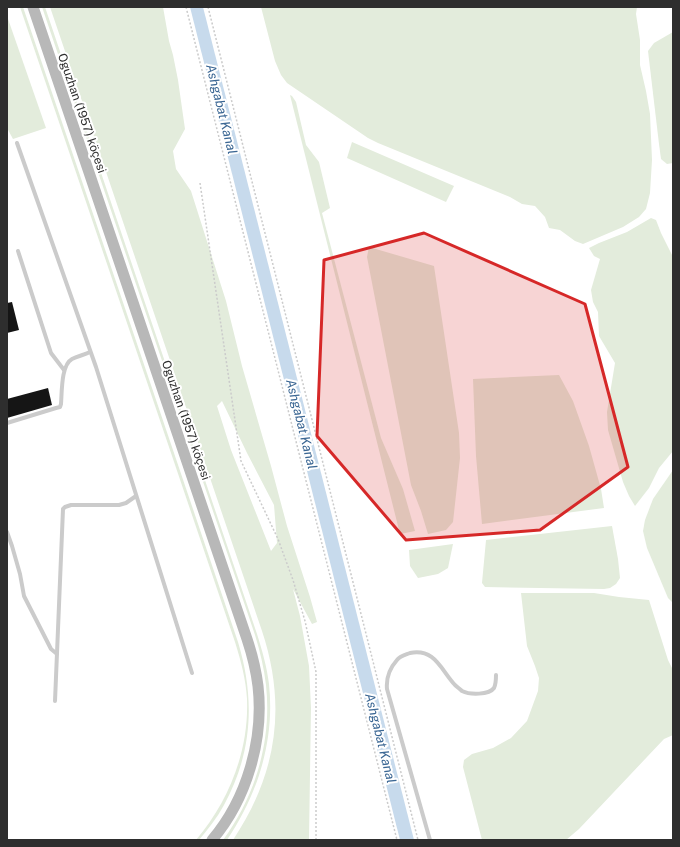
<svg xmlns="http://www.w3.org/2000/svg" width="680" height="847" viewBox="0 0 680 847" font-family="'Public Sans',sans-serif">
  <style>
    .green { fill: #e3ecdc; fill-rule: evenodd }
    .water { fill: #c7daec }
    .building { fill: #151515 }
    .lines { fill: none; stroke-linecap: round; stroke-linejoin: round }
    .path { stroke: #cbcbcb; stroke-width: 1.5; stroke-dasharray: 2 2; stroke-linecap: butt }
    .service { stroke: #cbcbcb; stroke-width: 4 }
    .secondary { stroke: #b8b8b8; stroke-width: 11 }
    .marked { fill: #d62828; fill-opacity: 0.2; stroke: #d62828; stroke-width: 3; stroke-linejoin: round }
    .labels { text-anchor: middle; stroke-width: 4; stroke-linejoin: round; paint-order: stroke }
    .street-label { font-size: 12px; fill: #2e2e2e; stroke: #fff }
    .water-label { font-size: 13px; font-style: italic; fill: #3a6693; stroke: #fff }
  </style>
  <rect width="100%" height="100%" fill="#fff"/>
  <!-- green -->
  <g class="green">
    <path d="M20,7H23L238,642C255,698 253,752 224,805C217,818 208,829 199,840H196C229,801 249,751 247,699C246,680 241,661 235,642Z"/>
    <path d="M42,7H45L257,634C262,650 267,667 269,684C275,740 258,794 227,840H223C256,795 272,740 266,685C264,668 260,651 255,635Z"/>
    <path d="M50,7H163L169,41L173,55L178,80L185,129L173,151L176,169L191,191L226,301L242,366L271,466L287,526L310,597L317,622L312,624L293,589L300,616L309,666L311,708L309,840H233C277,774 287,706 262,631ZM222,401L247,453L274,505L277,543L271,551L231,450L217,406Z"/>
    <polygon points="261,7 637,7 636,14 640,40 640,65 646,91 650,114 652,160 650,193 646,209 639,217 623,227 583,244 575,241 560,230 549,228 545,217 535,206 522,204 510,197 378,143 368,138 287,83 281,75 275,61"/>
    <polygon points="7,16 46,128 13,139 7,128"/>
    <polygon points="673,32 673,163 667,164 661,159 659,144 648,51 654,43"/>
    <polygon points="290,95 292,96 296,102 306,145 319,162 330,208 322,213 381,438 403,489 415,531 400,534"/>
    <polygon points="352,142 454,186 446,202 347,158"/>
    <polygon points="651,218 656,220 661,233 673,257 673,451 659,468 649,488 635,506 629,496 623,482 608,430 607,412 615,363 599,336 598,312 593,302 591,290 600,259 594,256 589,248 599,243 627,232"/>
    <polygon points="369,247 434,266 459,433 460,458 453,522 446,530 428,534 421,511 411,485 367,257"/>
    <polygon points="559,375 573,401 589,446 601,489 604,508 482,524 476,456 473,379"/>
    <polygon points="673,470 673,603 668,598 647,548 643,531 645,520 653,499"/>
    <polygon points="612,526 618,559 620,578 616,584 610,588 604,589 485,587 482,583 486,540"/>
    <polygon points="453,544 448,568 438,574 418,578 410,566 409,550"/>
    <polygon points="521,593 594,593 619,597 649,600 668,660 673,670 673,735 664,739 579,829 566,840 482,840 463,767 464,760 472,754 493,748 511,738 527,721 538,691 539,678 535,666 527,646"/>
  </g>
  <!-- water -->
  <polygon class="water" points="190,7 203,7 414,840 400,840"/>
  <!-- building -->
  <g class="building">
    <polygon points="12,302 19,330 7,333 7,303"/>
    <polygon points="48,388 52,405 7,418 7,399"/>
  </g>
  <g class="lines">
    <!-- path -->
    <g class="path">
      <polyline points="186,7 397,840"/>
      <polyline points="208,7 418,840"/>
      <polyline points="200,183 241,461 278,539 293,580 305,621 316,672 316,840"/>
    </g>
    <!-- service -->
    <g class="service">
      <polyline points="17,143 96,367 192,673"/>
      <polyline points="18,251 51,353 64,370"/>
      <path d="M7,423L56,408L60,407L61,404C62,392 61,365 72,359C78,356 84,355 90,352"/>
      <polyline points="7,532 12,546 20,574 24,596 51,649 57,654"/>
      <polyline points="55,701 63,509 65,507 71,505 119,505 126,503 136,496"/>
      <path d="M430,840L387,689C386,678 389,669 397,660C400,656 405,655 410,653C435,648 441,670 455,685C457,687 460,689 462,691C470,695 489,695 494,688C496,684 496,679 496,675"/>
    </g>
    <!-- secondary -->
    <path class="secondary" d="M33,7L247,639C252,654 256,670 258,686C264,739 247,799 212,840"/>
  </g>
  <!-- marked area -->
  <path class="marked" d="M424,233L585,304L628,467L540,530L406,540L317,436L324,260Z"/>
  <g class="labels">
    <!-- street labels -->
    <g class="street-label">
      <text transform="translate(82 113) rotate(71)" y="4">Oguzhan (1957) köçesi</text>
      <text transform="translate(186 420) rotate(71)" y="4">Oguzhan (1957) köçesi</text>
    </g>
    <!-- water labels -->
    <g class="water-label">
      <text transform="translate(222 109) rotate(76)" y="5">Ashgabat Kanal</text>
      <text transform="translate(302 424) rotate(76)" y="5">Ashgabat Kanal</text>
      <text transform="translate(381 738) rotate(76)" y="5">Ashgabat Kanal</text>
    </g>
  </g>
  <!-- border -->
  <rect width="680" height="847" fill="none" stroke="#2e2e2e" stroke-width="16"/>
</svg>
